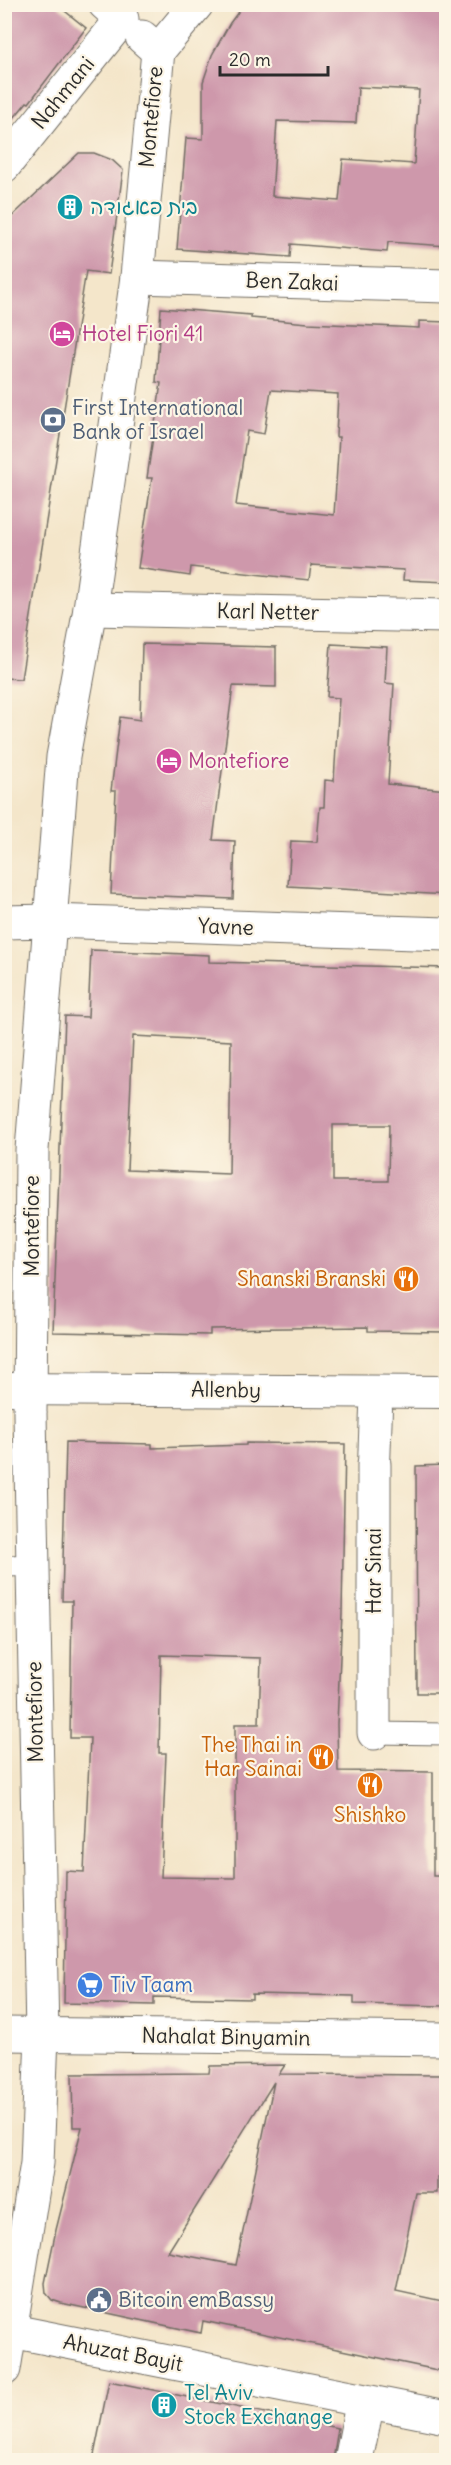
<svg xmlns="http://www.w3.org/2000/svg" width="451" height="2465" viewBox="0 0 451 2465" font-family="Delius,'Playpen Sans Hebrew',sans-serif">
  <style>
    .building { fill: #ce98ab; fill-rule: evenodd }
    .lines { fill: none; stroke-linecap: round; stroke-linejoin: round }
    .service-casing { stroke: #716c63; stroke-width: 23 }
    .pedestrian-casing { stroke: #716c63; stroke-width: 34 }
    .minor-casing { stroke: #716c63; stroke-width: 35 }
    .service { stroke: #fff; stroke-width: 21 }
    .pedestrian { stroke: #fff; stroke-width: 32 }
    .minor { stroke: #fff; stroke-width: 33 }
    .labels { text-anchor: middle; stroke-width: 4.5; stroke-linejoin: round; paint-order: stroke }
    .street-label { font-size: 21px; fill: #2b2b2b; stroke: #fcf5e5 }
    .culture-label { font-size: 21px; fill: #0d838f; stroke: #fcf5e5; text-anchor: start }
    .hotel-label { font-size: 21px; fill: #b23c85; stroke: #fcf5e5; text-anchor: start }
    .service-label { font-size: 21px; fill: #4e5e75; stroke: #fcf5e5; text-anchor: start }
    .food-label { font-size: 21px; fill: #c56008; stroke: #fcf5e5; text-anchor: end }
    .shop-label { font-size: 21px; fill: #366cbe; stroke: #fcf5e5; text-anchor: start }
  </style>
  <rect width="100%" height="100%" fill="#fcf5e5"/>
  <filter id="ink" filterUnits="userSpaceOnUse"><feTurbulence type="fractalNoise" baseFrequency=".0167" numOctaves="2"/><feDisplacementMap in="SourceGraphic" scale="12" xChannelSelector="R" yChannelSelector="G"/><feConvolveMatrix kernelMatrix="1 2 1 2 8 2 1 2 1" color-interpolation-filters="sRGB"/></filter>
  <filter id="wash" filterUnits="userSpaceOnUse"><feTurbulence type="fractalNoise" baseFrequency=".008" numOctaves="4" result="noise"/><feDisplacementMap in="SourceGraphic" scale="24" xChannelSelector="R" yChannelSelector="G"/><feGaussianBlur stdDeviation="1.35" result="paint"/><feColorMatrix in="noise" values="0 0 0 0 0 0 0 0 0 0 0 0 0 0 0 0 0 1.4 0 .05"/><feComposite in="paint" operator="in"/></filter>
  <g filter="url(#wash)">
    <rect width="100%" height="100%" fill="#f4e6ca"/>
    <g id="blocks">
      <!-- building -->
      <g class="building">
        <polygon points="4,4 56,4 86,28 29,103 27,102 4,130"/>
        <path d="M244,4L447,8V246L388,242L387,252L291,244L290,257L177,249L186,138L203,139V82L212,55L230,23ZM358,87L419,90L414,164L343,159L339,201L272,196L277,121L356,123Z"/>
        <polygon points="79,153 94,153 112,160 123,170 109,274 86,271 21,679 4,678 4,224"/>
        <path d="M161,308L251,315V318L308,323L419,328V321L447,322V582L403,580L404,570L311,565L309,580L191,567L190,576L138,568L152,478H147L161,383L156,382ZM271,390L338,394L336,437H339L334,515L236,505L247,431L264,434Z"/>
        <polygon points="142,644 276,647 276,687 233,686 213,840 235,841 233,899 111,894 116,791 111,791 120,717 140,720"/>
        <polygon points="331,644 387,647 385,683 394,684 388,784 447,790 447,895 288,886 291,841 317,842 320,807 324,807 325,780 334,781 339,698 327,697"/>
        <path d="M91,950L209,955V962L447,968V1332L368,1331V1327L210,1329V1335L53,1332L65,1016L88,1017ZM133,1036L231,1041L229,1174L127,1170ZM333,1125H389L388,1181H333Z"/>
        <path d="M66,1442L152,1444V1448L246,1445V1443L345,1444L342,1613L337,1724L338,1771L433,1772V1876H447L444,2006L354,2004V1996L252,1994V1999L154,1997V2005L64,2003L66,1871L84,1872L90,1738H70L72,1601H62ZM161,1655L261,1658L259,1724H235V1878L161,1877L166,1753H159Z"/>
        <polygon points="447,1465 447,1693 417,1693 416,1466"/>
        <path d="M285,2065L279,2074L447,2075V2177H437V2193H416L396,2291L447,2302V2372L203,2321L201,2333L61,2303L52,2300L46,2293L45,2283L56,2230L82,2127H73L72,2074L209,2073L210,2066ZM274,2082L236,2265L168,2252Z"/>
        <polygon points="109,2381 338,2428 333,2460 93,2460"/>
      </g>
    </g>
  </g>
  <g filter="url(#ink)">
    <use href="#blocks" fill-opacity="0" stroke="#716c63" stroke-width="1.5"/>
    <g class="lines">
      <defs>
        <g id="service">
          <polyline points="9,1566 32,1565"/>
          <polyline points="374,1733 446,1734"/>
          <polyline points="345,2460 357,2399"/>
          <polyline points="362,2460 374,2403"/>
        </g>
        <g id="pedestrian">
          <polyline points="4,1389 446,1392"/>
          <polyline points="374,1465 376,1409"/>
        </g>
        <g id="minor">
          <polyline points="142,37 158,51 197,4"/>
          <polyline points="4,166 122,19 105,4"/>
          <polyline points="137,277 446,286"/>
          <polyline points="90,609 446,616"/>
          <polyline points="4,922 50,921 446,934"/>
          <polyline points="374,1733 374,1465"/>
          <polyline points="4,2034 446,2039"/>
          <polyline points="12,2331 446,2417"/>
          <polyline points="4,2369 37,2163 42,2035 30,1413 32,1150 63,757 90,609 137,277 158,51"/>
        </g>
      </defs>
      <!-- service casing -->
      <use href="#service" class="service-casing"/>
      <!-- pedestrian casing -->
      <use href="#pedestrian" class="pedestrian-casing"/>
      <!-- minor casing -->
      <use href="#minor" class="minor-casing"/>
      <!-- service -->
      <use href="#service" class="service"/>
      <!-- pedestrian -->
      <use href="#pedestrian" class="pedestrian"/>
      <!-- minor -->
      <use href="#minor" class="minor"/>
    </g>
  </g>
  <!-- icons -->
  <defs>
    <symbol id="building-disc" viewBox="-11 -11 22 22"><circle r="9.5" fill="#0f9aa8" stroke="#fcf5e5"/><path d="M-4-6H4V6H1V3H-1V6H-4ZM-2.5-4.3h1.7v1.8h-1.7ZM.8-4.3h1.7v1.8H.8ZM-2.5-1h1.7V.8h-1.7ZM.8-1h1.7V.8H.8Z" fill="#fff"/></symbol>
    <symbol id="hotel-disc" viewBox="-11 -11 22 22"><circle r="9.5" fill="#d1479c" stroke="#fcf5e5"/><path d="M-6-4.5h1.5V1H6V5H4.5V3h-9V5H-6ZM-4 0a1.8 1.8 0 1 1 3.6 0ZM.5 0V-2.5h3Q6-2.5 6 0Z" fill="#fff"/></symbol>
    <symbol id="bank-disc" viewBox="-11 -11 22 22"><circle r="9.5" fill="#5c6f8a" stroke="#fcf5e5"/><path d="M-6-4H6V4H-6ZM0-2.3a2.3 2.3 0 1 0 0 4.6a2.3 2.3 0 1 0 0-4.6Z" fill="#fff"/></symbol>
    <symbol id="restaurant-disc" viewBox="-11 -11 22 22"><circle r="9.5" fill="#e8710a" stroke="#fcf5e5"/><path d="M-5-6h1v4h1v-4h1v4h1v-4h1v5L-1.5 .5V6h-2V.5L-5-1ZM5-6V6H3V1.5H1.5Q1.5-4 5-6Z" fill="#fff"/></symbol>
    <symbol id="supermarket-disc" viewBox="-11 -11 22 22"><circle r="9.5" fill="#3f7fe0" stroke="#fcf5e5"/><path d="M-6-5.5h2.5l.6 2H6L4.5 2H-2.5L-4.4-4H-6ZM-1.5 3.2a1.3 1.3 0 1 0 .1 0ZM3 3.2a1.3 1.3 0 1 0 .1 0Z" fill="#fff"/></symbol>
    <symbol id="civic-disc" viewBox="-11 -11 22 22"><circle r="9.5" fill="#5c6f8a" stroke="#fcf5e5"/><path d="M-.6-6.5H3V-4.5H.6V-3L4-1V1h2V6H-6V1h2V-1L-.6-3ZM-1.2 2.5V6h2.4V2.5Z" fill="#fff"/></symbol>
  </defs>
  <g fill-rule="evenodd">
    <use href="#building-disc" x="55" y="192" width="30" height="30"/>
    <use href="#hotel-disc" x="47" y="319" width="30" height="30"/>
    <use href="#bank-disc" x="38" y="405" width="30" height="30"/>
    <use href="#hotel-disc" x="154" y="746" width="30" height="30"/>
    <use href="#restaurant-disc" x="391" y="1264" width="30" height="30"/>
    <use href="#restaurant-disc" x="306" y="1742" width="30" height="30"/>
    <use href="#restaurant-disc" x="355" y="1770" width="30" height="30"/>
    <use href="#supermarket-disc" x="75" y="1970" width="30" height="30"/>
    <use href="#civic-disc" x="84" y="2285" width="30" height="30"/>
    <use href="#building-disc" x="149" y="2390" width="30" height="30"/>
  </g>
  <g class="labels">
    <!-- street labels -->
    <g class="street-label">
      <text transform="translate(63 93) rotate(-51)" y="7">Nahmani</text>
      <text transform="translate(151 117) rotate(-85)" y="7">Montefiore</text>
      <text transform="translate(292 282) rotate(2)" y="7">Ben Zakai</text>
      <text transform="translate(268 612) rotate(1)" y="7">Karl Netter</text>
      <text transform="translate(226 927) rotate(2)" y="7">Yavne</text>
      <text transform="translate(32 1226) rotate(-90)" y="7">Montefiore</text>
      <text transform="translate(226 1390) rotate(1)" y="7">Allenby</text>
      <text transform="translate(374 1571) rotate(-90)" y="7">Har Sinai</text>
      <text transform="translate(35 1712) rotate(-91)" y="7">Montefiore</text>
      <text transform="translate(226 2037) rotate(1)" y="7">Nahalat Binyamin</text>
      <text transform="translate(123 2353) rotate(11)" y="7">Ahuzat Bayit</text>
    </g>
    <!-- culture labels -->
    <g class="culture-label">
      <text x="90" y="214">בית פאגודה</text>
      <text x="184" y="2400">Tel Aviv<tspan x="184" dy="24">Stock Exchange</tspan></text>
    </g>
    <!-- hotel labels -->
    <g class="hotel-label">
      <text x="82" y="341">Hotel Fiori 41</text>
      <text x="188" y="768">Montefiore</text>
    </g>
    <!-- service labels -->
    <g class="service-label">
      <text x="72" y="415">First International<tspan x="72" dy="24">Bank of Israel</tspan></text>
      <text x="118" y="2307">Bitcoin emBassy</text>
    </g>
    <!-- food labels -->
    <g class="food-label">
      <text x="386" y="1286">Shanski Branski</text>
      <text x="302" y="1752">The Thai in<tspan x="302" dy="24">Har Sainai</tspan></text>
      <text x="370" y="1822" text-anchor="middle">Shishko</text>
    </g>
    <!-- shop labels -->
    <g class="shop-label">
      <text x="110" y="1992">Tiv Taam</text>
    </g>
  </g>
  <!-- margin -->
  <rect width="451" height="2465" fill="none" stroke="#fcf5e5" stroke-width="24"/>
  <!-- scale -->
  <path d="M220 66v9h108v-9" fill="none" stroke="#2b2b2b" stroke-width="3"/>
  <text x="229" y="66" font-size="18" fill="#2b2b2b" stroke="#fcf5e5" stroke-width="4.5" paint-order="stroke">20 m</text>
</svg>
